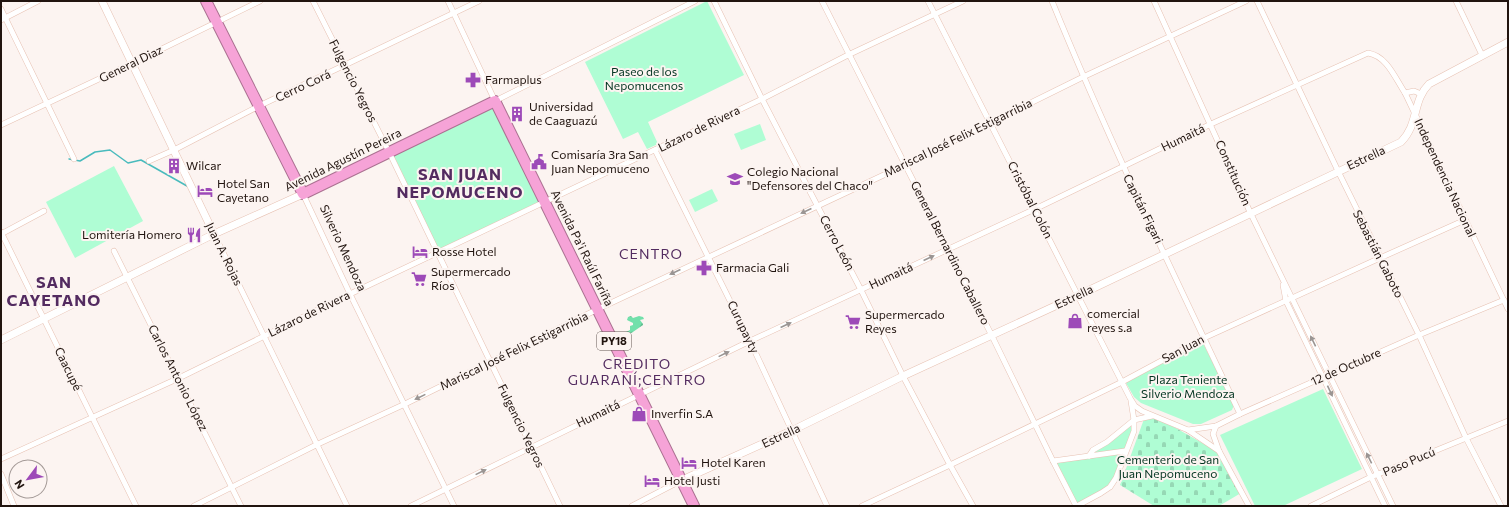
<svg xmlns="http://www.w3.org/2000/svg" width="1509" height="507" viewBox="0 0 1509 507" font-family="Commissioner,sans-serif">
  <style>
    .forest { fill: url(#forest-firs) }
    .cemetery { fill: url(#cemetery-stones) }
    .green { fill: #affdd4 }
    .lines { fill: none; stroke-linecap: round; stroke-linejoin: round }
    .stream { stroke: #49bbbd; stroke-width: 1.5 }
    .street-casing { stroke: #e7c1b2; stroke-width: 6 }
    .secondary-casing { stroke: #e7c1b2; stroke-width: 8 }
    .highway-casing { stroke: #ab7191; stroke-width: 12 }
    .street { stroke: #fff; stroke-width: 5 }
    .secondary { stroke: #fff; stroke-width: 7 }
    .highway { stroke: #f6a3d7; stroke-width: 10 }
    .oneway { fill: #9b9593 }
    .labels { text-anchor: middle; stroke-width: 4; stroke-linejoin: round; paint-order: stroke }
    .shield { fill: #fcf4f1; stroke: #635753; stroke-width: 1 }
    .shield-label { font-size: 11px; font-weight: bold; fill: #21140f }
    .street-label { font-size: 12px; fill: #21140f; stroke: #fcf4f1 }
    .park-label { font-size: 12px; fill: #023420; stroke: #fcf4f1 }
    .poi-label { font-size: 12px; fill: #21140f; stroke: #fcf4f1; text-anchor: start }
    .quarter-label { font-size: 14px; letter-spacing: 1px; fill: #532b60; stroke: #fcf4f1 }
    .district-label { font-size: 16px; font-weight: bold; letter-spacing: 1px; fill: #532b60; stroke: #fcf4f1 }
  </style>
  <defs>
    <pattern id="forest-firs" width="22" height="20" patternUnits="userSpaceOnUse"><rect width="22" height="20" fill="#72e0ab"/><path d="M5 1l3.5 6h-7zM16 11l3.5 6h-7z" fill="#62bf92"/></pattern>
    <pattern id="cemetery-stones" width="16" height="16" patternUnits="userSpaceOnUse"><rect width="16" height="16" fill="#affdd4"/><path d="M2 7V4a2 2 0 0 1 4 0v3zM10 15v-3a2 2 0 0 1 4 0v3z" fill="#96d8b5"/></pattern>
  </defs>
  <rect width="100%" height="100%" fill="#fcf4f1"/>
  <!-- forest -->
  <polygon class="forest" points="631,316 633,318 639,316 643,317 644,319 640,320 643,324 643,325 630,334 629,334 622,338 620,335 630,330 630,326 633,325 633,323 627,320 628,317"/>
  <!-- cemetery -->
  <polygon class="cemetery" points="1153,415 1218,452 1241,493 1219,506 1154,506 1120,485 1144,419"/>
  <!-- green -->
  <g class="green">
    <polygon points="707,1 744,75 648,122 658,144 647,149 638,132 623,139 585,62"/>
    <polygon points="494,103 544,203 437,252 390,153"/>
    <polygon points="760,124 766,140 741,150 734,134"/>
    <polygon points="114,166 143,221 75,258 46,202"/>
    <polygon points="712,189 718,201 695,212 689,200"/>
    <polygon points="1203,343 1234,405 1232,410 1201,424 1193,424 1141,403 1134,397 1126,383 1128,378"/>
    <polygon points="1323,389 1362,469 1283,506 1255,506 1220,435"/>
    <polygon points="1134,420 1134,431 1110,487 1077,506 1053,461 1089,456"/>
  </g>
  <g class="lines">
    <!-- stream -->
    <polyline class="stream" points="69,159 80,161 95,152 110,150 128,163 141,160 187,186"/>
    <defs>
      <g id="street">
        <polyline points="313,1 389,152 560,506"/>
        <polyline points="448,1 495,101 695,1"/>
        <polyline points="714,1 762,99 861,290 903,376 950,465 973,506"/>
        <polyline points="822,1 991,334 1053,461 1076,506"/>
        <polyline points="928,1 1130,398 1135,406 1142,411 1188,430 1219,451"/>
        <path d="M1052,1C1109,141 1175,277 1240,414"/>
        <polyline points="1154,1 1250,212 1393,506"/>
        <polyline points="1257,1 1338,171 1419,335 1466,438 1501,506"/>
        <polyline points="1456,1 1482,55"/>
        <polyline points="1,9 74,159"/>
        <polyline points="1,20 38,1"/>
        <polyline points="1405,93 1414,91 1421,94"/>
        <polyline points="1,125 133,63 260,1"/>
        <polyline points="655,150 750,341 827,506"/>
        <polyline points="149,161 174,150 259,106 479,1"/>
        <polyline points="303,194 350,294 454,506"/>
        <polyline points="1,232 136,506"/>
        <polyline points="1,234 44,211"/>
        <polyline points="214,234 347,506"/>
        <polyline points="114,251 241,506"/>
        <polyline points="1283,285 1286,301 1385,506"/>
        <polyline points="1216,426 1213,434 1219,451 1249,506"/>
        <polyline points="1188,430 1216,426 1240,414 1419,335 1504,300"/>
        <polyline points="1089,456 1093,450 1107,442 1134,420 1152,416"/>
        <polyline points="1,459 179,378 350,294 762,99 848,55 963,1"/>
        <polyline points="1053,461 1125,451"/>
        <polyline points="1,474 14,506"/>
        <polyline points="194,506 318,444 405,404 598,309 905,165 1083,77 1246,1"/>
        <path d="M411,506L750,341L1035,209L1211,124L1368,53C1387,56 1395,78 1405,93L1508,309"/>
        <polyline points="632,506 682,480"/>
        <polyline points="862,506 950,465 1122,382 1204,338 1380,258 1465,220"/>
        <polyline points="1077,506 1101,493 1110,487 1116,478 1134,431 1134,420 1131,401"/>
        <polyline points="1311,506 1371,477 1508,421"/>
      </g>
      <g id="secondary">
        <polyline points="102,1 214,234"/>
        <polyline points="1,340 214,234 303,194"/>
        <path d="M682,480L791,431L903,376L1079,295L1401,142C1419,124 1412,101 1429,84L1508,42"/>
      </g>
      <polyline id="highway" points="206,1 303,194 495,101 694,506"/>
    </defs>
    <!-- street casing -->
    <use href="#street" class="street-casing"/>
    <!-- secondary casing -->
    <use href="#secondary" class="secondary-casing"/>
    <!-- highway casing -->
    <use href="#highway" class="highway-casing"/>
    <!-- street -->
    <use href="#street" class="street"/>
    <!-- secondary -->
    <use href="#secondary" class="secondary"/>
    <!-- highway -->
    <use href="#highway" class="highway"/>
  </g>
  <!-- one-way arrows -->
  <defs><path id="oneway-solid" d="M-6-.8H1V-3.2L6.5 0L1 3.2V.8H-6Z"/></defs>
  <g class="oneway">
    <use href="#oneway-solid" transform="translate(806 211) rotate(155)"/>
    <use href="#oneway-solid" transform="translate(929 258) rotate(-25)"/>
    <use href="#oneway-solid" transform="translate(675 272) rotate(155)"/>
    <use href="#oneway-solid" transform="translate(786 325) rotate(-25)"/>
    <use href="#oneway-solid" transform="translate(1313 341) rotate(-116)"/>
    <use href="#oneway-solid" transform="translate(724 354) rotate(-26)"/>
    <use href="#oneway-solid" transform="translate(1330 391) rotate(65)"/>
    <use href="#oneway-solid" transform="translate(420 397) rotate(154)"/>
    <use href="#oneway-solid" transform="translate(1369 458) rotate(-116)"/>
    <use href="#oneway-solid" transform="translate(481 472) rotate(-26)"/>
  </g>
  <!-- icons -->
  <defs>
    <symbol id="pharmacy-bare" viewBox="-9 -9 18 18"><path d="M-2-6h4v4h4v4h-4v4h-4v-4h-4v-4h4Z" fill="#9d4ab8" stroke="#fcf4f1" stroke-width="2.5" paint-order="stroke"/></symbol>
    <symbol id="building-bare" viewBox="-9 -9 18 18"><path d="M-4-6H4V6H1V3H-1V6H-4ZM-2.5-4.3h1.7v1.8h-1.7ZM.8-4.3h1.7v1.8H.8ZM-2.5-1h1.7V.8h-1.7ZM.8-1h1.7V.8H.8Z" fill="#9d4ab8" stroke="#fcf4f1" stroke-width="2.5" paint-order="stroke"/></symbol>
    <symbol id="civic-bare" viewBox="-9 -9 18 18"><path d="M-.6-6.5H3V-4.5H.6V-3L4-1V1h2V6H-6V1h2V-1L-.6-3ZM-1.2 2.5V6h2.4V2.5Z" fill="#9d4ab8" stroke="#fcf4f1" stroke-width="2.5" paint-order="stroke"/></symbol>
    <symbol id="school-bare" viewBox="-9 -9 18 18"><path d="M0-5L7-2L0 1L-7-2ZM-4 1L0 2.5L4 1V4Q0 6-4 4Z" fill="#9d4ab8" stroke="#fcf4f1" stroke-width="2.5" paint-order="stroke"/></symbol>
    <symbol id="hotel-bare" viewBox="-9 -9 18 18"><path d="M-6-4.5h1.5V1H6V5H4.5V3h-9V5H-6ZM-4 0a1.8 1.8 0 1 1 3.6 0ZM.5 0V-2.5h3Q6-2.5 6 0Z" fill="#9d4ab8" stroke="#fcf4f1" stroke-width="2.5" paint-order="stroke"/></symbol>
    <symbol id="restaurant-bare" viewBox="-9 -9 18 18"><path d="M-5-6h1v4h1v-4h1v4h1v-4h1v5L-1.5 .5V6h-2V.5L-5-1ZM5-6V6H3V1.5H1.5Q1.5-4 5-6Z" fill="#9d4ab8" stroke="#fcf4f1" stroke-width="2.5" paint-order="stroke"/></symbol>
    <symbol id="supermarket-bare" viewBox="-9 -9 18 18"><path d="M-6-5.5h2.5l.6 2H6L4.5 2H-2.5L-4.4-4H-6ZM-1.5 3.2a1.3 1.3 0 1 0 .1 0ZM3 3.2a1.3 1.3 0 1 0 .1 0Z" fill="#9d4ab8" stroke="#fcf4f1" stroke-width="2.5" paint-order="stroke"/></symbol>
    <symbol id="shop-bare" viewBox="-9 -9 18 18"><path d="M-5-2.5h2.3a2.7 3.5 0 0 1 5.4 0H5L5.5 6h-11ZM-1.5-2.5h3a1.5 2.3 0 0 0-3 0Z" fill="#9d4ab8" stroke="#fcf4f1" stroke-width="2.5" paint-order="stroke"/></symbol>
  </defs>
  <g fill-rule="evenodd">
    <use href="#pharmacy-bare" x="462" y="69" width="22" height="22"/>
    <use href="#building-bare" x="506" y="103" width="22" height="22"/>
    <use href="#civic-bare" x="528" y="151" width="22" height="22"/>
    <use href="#building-bare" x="163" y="155" width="22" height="22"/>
    <use href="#school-bare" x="724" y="168" width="22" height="22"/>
    <use href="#hotel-bare" x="194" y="180" width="22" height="22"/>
    <use href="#restaurant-bare" x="183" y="224" width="22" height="22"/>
    <use href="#hotel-bare" x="409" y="241" width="22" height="22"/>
    <use href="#pharmacy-bare" x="693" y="257" width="22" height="22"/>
    <use href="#supermarket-bare" x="408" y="268" width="22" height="22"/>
    <use href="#shop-bare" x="1064" y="310" width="22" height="22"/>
    <use href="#supermarket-bare" x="842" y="311" width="22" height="22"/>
    <use href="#shop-bare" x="628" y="403" width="22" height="22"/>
    <use href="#hotel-bare" x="678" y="452" width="22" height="22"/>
    <use href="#hotel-bare" x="641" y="470" width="22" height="22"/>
  </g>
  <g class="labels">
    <!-- shield labels -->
    <rect class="shield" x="597" y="332" width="34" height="18" rx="3"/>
    <g class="shield-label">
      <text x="614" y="345">PY18</text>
    </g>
    <!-- street labels -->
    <g class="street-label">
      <text transform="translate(131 64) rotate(-26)" y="4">General Diaz</text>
      <text transform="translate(353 81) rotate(63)" y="4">Fulgencio Yegros</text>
      <text transform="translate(303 86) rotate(-25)" y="4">Cerro Corá</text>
      <text transform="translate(699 129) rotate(-26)" y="4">Lázaro de Rivera</text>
      <text transform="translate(958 138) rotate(-26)" y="4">Mariscal José Felix Estigarribia</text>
      <text transform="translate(1183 138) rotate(-26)" y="4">Humaitá</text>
      <text transform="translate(1366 158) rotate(-25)" y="4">Estrella</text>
      <text transform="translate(343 160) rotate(-26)" y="4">Avenida Agustín Pereira</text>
      <text transform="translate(1233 173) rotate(66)" y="4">Constitución</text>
      <text transform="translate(1445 178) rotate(65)" y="4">Independencia Nacional</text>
      <text transform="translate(1030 200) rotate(63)" y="4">Cristóbal Colón</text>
      <text transform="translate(1143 209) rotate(64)" y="4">Capitán Figari</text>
      <text transform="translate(837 243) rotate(62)" y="4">Cerro León</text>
      <text transform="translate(343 248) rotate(65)" y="4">Silverio Mendoza</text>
      <text transform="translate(582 248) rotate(64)" y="4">Avenida Pa'i Raúl Fariña</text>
      <text transform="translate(950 253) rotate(63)" y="4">General Bernardino Caballero</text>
      <text transform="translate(224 254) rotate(64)" y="4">Juan A. Rojas</text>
      <text transform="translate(1378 254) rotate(63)" y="4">Sebastián Gaboto</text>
      <text transform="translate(891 276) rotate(-25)" y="4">Humaitá</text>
      <text transform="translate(1074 297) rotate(-25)" y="4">Estrella</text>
      <text transform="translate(309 314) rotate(-26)" y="4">Lázaro de Rivera</text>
      <text transform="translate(743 327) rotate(64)" y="4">Curupayty</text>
      <text transform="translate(1183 349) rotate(-28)" y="4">San Juan</text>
      <text transform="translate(514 351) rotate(-26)" y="4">Mariscal José Felix Estigarribia</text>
      <text transform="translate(1346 367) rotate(-24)" y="4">12 de Octubre</text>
      <text transform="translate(68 369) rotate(64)" y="4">Caacupé</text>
      <text transform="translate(178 378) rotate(63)" y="4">Carlos Antonio López</text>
      <text transform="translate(598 414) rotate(-26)" y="4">Humaitá</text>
      <text transform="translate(521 426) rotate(64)" y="4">Fulgencio Yegros</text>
      <text transform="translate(781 436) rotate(-25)" y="4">Estrella</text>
      <text transform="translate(1409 462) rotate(-23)" y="4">Paso Pucú</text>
    </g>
    <!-- park labels -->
    <g class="park-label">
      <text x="644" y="76">Paseo de los<tspan x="644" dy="14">Nepomucenos</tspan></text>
      <text x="1188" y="384">Plaza Teniente<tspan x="1188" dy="14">Silverio Mendoza</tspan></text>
      <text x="1168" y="464">Cementerio de San<tspan x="1168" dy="14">Juan Nepomuceno</tspan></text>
    </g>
    <!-- poi labels -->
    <g class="poi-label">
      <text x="485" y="84">Farmaplus</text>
      <text x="529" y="111">Universidad<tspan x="529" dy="14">de Caaguazú</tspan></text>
      <text x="551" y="159">Comisaría 3ra San<tspan x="551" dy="14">Juan Nepomuceno</tspan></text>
      <text x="186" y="170">Wilcar</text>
      <text x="747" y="176">Colegio Nacional<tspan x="747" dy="14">"Defensores del Chaco"</tspan></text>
      <text x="217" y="188">Hotel San<tspan x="217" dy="14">Cayetano</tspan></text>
      <text x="182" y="239" text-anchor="end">Lomitería Homero</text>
      <text x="432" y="256">Rosse Hotel</text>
      <text x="716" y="272">Farmacia Gali</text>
      <text x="431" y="276">Supermercado<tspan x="431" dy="14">Ríos</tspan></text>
      <text x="1087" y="318">comercial<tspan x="1087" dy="14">reyes s.a</tspan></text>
      <text x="865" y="319">Supermercado<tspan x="865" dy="14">Reyes</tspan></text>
      <text x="651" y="418">Inverfin S.A</text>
      <text x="701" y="467">Hotel Karen</text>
      <text x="664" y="485">Hotel Justi</text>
    </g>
    <!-- quarter labels -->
    <g class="quarter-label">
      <text x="651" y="259">CENTRO</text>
      <text x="637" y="369">CREDITO<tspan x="637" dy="16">GUARANÍ;CENTRO</tspan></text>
    </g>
    <!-- district labels -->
    <g class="district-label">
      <text x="460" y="180">SAN JUAN<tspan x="460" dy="18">NEPOMUCENO</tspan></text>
      <text x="54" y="288">SAN<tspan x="54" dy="18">CAYETANO</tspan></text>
    </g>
  </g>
  <!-- border -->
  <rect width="1509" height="507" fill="none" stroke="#21140f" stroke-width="4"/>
  <!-- north arrow -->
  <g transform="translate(28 479) rotate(238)"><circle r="19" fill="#fcf4f1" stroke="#a49a97"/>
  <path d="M0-3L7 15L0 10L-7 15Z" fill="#9d4ab8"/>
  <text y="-6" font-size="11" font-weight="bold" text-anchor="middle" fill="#21140f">N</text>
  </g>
</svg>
